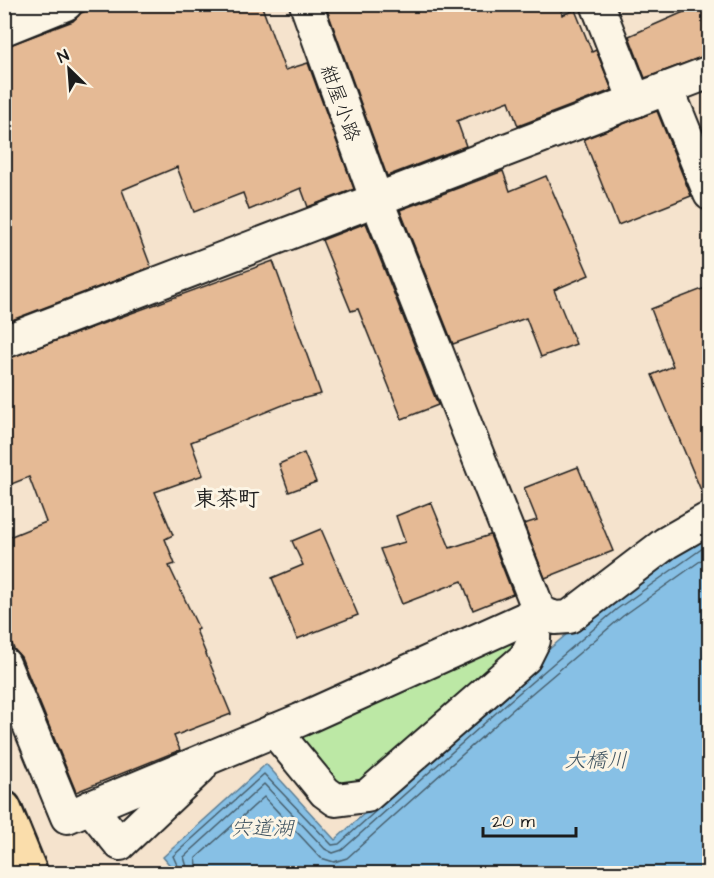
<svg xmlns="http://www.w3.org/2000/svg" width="714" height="878" viewBox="0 0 714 878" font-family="'Architects Daughter','Klee One',sans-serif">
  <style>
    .green { fill: #bce8a5; stroke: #6c8260; stroke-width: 1.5 }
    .water { fill: #87c0e5; stroke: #5c7e95; stroke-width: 1.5 }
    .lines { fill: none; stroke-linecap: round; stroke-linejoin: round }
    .shore { stroke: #475e6c; stroke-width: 1.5 }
    .building { fill: #e5ba95; stroke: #1c1c1c; stroke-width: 1.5 }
    .minor-casing { stroke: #1c1c1c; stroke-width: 36 }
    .highway-casing { stroke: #1c1c1c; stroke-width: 38 }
    .minor { stroke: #fcf5e5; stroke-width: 32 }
    .highway { stroke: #faddab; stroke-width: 33 }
    .labels { text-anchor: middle; stroke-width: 6; stroke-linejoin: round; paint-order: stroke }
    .street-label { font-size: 20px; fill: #1c1c1c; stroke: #fcf5e5 }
    .water-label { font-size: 21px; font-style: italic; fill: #415562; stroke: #fcf5e5 }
    .quarter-label { font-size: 22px; font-weight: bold; fill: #1c1c1c; stroke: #fcf5e5 }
  </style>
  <rect width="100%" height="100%" fill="#f5e3cd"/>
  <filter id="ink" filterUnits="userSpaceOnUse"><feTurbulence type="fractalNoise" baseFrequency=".0167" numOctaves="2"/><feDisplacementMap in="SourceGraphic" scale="12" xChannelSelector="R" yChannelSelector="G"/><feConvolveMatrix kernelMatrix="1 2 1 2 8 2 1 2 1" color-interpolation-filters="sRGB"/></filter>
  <g filter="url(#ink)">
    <!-- green -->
    <polygon class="green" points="515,636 519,643 361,784 335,788 297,735"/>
    <!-- water -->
    <polygon class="water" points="709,527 709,873 285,874 283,871 280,874 177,874 163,857 266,764 335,840 497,694 609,598"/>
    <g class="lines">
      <!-- shore -->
      <g class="shore">
        <polyline points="181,874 173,856 264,774 332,845 339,844 377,810"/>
        <polyline points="189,874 184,857 264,784 325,849 333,853 342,850 506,704 617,609 710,543"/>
        <polyline points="198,874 196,858 264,797 321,858 334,862 347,858 511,711 623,616 710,554"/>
      </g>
    </g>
    <!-- building -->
    <g class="building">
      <polygon points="102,4 261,4 285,70 308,63 354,189 308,207 301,188 249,210 243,193 194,212 177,167 122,190 151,267 4,323 4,47 73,21 81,13"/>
      <polygon points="325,4 560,4 562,15 575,10 592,52 596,50 612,90 518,126 509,101 457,121 466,146 387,176"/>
      <polygon points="702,4 710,4 710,54 645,78 629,36"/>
      <polygon points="657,111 691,196 618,225 584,139"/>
      <polygon points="503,171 510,191 546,176 589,275 554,290 576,344 541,357 526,318 453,344 400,210"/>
      <polygon points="366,223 438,405 402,419 358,309 351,311 322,240"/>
      <polygon points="273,261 321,394 293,401 191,442 203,475 155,492 173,535 165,539 175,564 169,566 199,629 196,630 231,714 174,736 180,750 76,792 21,657 14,649 4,625 4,539 46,522 29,477 4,487 4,360"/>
      <polygon points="710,286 710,503 706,502 652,375 673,366 651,309"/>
      <polygon points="304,453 316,482 289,492 279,464"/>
      <polygon points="578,467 613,551 545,578 524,524 537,520 524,488"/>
      <polygon points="431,502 450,548 490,535 513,594 473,610 462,581 402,604 380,549 405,542 396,516"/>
      <polygon points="321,529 358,615 297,639 272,578 303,565 292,541"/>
    </g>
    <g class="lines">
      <defs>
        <g id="minor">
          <polyline points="597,4 635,101"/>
          <polyline points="4,29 66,4"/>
          <polyline points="667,88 710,194"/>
          <polyline points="4,342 710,72"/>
          <polyline points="4,664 67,817 300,720 526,618 535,610 535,600 377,201 306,4"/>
          <polyline points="274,730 325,792 336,800 367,796 525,658 534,640 535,610 555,618 569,617 666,543 706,520"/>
          <polyline points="90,807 120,844 200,768"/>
        </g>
        <polyline id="highway" points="4,808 31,874"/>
      </defs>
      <!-- minor casing -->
      <use href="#minor" class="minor-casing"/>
      <!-- highway casing -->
      <use href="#highway" class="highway-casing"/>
      <!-- minor -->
      <use href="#minor" class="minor"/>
      <!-- highway -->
      <use href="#highway" class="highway"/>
    </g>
  </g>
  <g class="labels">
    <!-- street labels -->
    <g class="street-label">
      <text transform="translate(341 103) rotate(70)" y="7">紺屋小路</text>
    </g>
    <!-- water labels -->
    <g class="water-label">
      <text x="596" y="767">大橋川</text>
      <text x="262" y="835">宍道湖</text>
    </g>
    <!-- quarter labels -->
    <g class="quarter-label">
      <text x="227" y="506">東茶町</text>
    </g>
  </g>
  <!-- margin -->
  <rect width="714" height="878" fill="none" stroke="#fcf5e5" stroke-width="24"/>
  <rect x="12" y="12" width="690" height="854" fill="none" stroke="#1c1c1c" stroke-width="2" filter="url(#ink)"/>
  <!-- north arrow -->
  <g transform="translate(69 69) rotate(335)" stroke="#fcf5e5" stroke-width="4.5" paint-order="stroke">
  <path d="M0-4.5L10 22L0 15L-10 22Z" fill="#1c1c1c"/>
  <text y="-9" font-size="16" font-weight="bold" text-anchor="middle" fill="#1c1c1c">N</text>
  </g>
  <!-- scale -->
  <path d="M483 827v9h93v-9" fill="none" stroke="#1c1c1c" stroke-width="3"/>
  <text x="492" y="827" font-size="18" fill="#1c1c1c" stroke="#fcf5e5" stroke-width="4.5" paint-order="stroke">20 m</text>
</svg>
